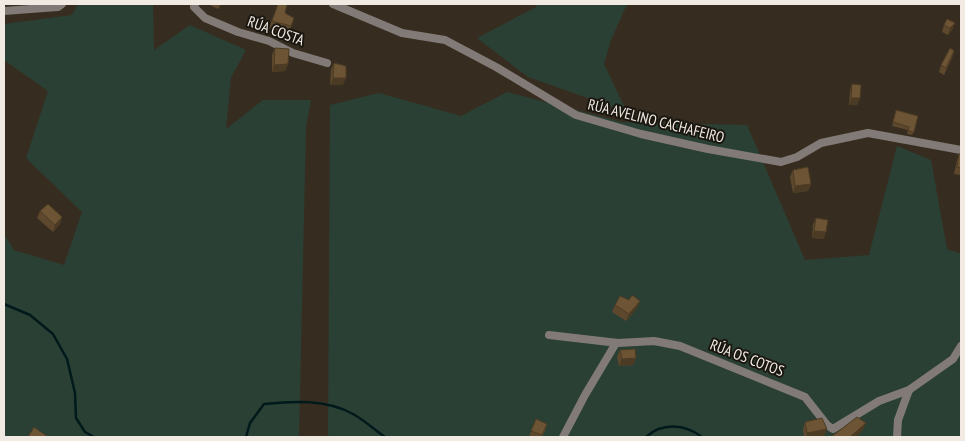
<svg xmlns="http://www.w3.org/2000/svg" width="965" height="441" viewBox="0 0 965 441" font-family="'PT Sans Narrow',sans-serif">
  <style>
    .green { fill: #2b4034 }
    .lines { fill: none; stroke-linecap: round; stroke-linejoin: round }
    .stream { stroke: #00191b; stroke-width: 2.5 }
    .street { stroke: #827a76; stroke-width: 8 }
    .wall { fill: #5d482d }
    .shaded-wall { fill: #4c3b24 }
    .building { fill: #6c5434; stroke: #4c3b24 }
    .labels { text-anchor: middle; stroke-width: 4; stroke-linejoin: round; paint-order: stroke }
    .street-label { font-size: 15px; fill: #f1eae2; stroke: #1a1610 }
  </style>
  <rect width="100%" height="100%" fill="#362d20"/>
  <!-- green -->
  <g class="green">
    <polygon points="78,4 153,4 154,50 190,25 246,50 231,78 226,129 263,100 311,100 306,127 299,437 4,437 4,234 14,250 64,265 82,212 26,158 48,91 4,60 4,24 72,15"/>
    <polygon points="536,4 627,4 611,40 604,64 627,112 528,77 477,38 536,7"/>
    <polygon points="507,92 622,122 747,125 805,260 869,255 897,146 931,160 947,249 961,254 961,437 328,437 330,105 379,93 461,116"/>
  </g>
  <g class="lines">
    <!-- stream -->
    <g class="stream">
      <polyline points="4,304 30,315 53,334 67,359 75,393 76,418 85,432 94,437"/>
      <path d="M246,437L250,423L264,404C294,401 326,399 353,414C364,420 375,430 385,437"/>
      <path d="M646,437C662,422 685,424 702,437"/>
    </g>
    <!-- street -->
    <g class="street">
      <polyline points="195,4 194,7 205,18 238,32 269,41 293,53 327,63"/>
      <polyline points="333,4 402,33 445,40 496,67 576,115 641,134 708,149 781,162 797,157 821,143 868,133 961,150"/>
      <polyline points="4,11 58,7 62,4"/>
      <polyline points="549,335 618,343 654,341 680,346 805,397 827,425 833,429 879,401 909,390"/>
      <polyline points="563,437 585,395 616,343"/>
      <polyline points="897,437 898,420 909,390 953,359 961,346"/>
    </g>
  </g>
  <!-- wall -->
  <g class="wall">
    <polygon points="208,4 221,4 218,9"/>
    <polygon points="278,4 285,13 292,25 288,33 269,28"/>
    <polygon points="955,23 952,30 948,35 942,32 944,25"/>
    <polygon points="275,48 288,64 285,71 272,72 272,55"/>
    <polygon points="954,51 952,58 944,75 939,72 941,65"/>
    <polygon points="334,63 343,85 330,85 331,70"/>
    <polygon points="852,84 860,98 857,105 849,105 850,91"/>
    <polygon points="895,114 914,132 912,135 907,134 908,130 892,126"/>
    <polygon points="959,154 961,154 961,175 954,174 957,160"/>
    <polygon points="793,170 811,184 808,191 793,193 790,177"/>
    <polygon points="40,211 62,217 60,224 53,232 37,218"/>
    <polygon points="816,218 824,239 812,238 813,225"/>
    <polygon points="629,300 640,301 637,308 626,321 612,312 615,305"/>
    <polygon points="620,350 636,358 633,365 619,366 617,357"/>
    <polygon points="536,419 547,424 545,431 542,437 529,437"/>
    <polygon points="805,422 824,436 818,437 804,437 803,429"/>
  </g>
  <!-- shaded-wall -->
  <g class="shaded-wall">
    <polygon points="955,23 952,30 948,35 950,28"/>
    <polygon points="288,64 285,71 272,72 274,65"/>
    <polygon points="333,78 346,78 343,85 330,85"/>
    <polygon points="851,98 860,98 857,105 849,105"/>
    <polygon points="811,184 808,191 793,193 795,186"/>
    <polygon points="62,217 60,224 53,232 55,225"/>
    <polygon points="814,231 826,232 824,239 812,238"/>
    <polygon points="640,301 637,308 626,321 629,314"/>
    <polygon points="636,358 633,365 619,366 622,359"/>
    <polygon points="866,423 863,430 856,437 850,437"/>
    <polygon points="827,429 824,436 818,437 806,437 807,433"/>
  </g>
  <!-- building -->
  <g class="building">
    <polygon points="278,4 287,4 285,13 294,18 291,26 272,21"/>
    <polygon points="947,19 955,23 950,28 944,25"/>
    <polygon points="275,48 289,49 288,64 274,65"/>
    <polygon points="950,48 954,51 946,68 941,65"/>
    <polygon points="334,63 346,66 346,78 333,78"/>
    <polygon points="852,84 861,85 860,98 851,98"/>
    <polygon points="896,110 918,116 914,132 908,131 909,127 893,122"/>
    <polygon points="959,154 961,154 961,168 957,167"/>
    <polygon points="808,167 811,184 795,186 793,170"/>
    <polygon points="48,204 62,217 55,225 40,211"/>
    <polygon points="816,218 828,220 826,232 814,231"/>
    <polygon points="632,295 640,301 629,314 615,305 620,296 629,300"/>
    <polygon points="635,349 636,358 622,359 620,350"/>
    <polygon points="857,417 866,423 850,437 831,437"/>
    <polygon points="822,418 827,429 807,433 805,422"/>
    <polygon points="536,419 547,424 542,435 531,431"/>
    <polygon points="34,427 48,437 28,437"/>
  </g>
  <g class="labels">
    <!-- street labels -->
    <g class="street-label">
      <text transform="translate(276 31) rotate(20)" y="5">RÚA COSTA</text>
      <text transform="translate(656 121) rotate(14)" y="5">RÚA AVELINO CACHAFEIRO</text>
      <text transform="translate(747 358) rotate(21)" y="5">RÚA OS COTOS</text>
    </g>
  </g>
  <!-- border -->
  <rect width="965" height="441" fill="none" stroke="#f1eae2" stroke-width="10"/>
</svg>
